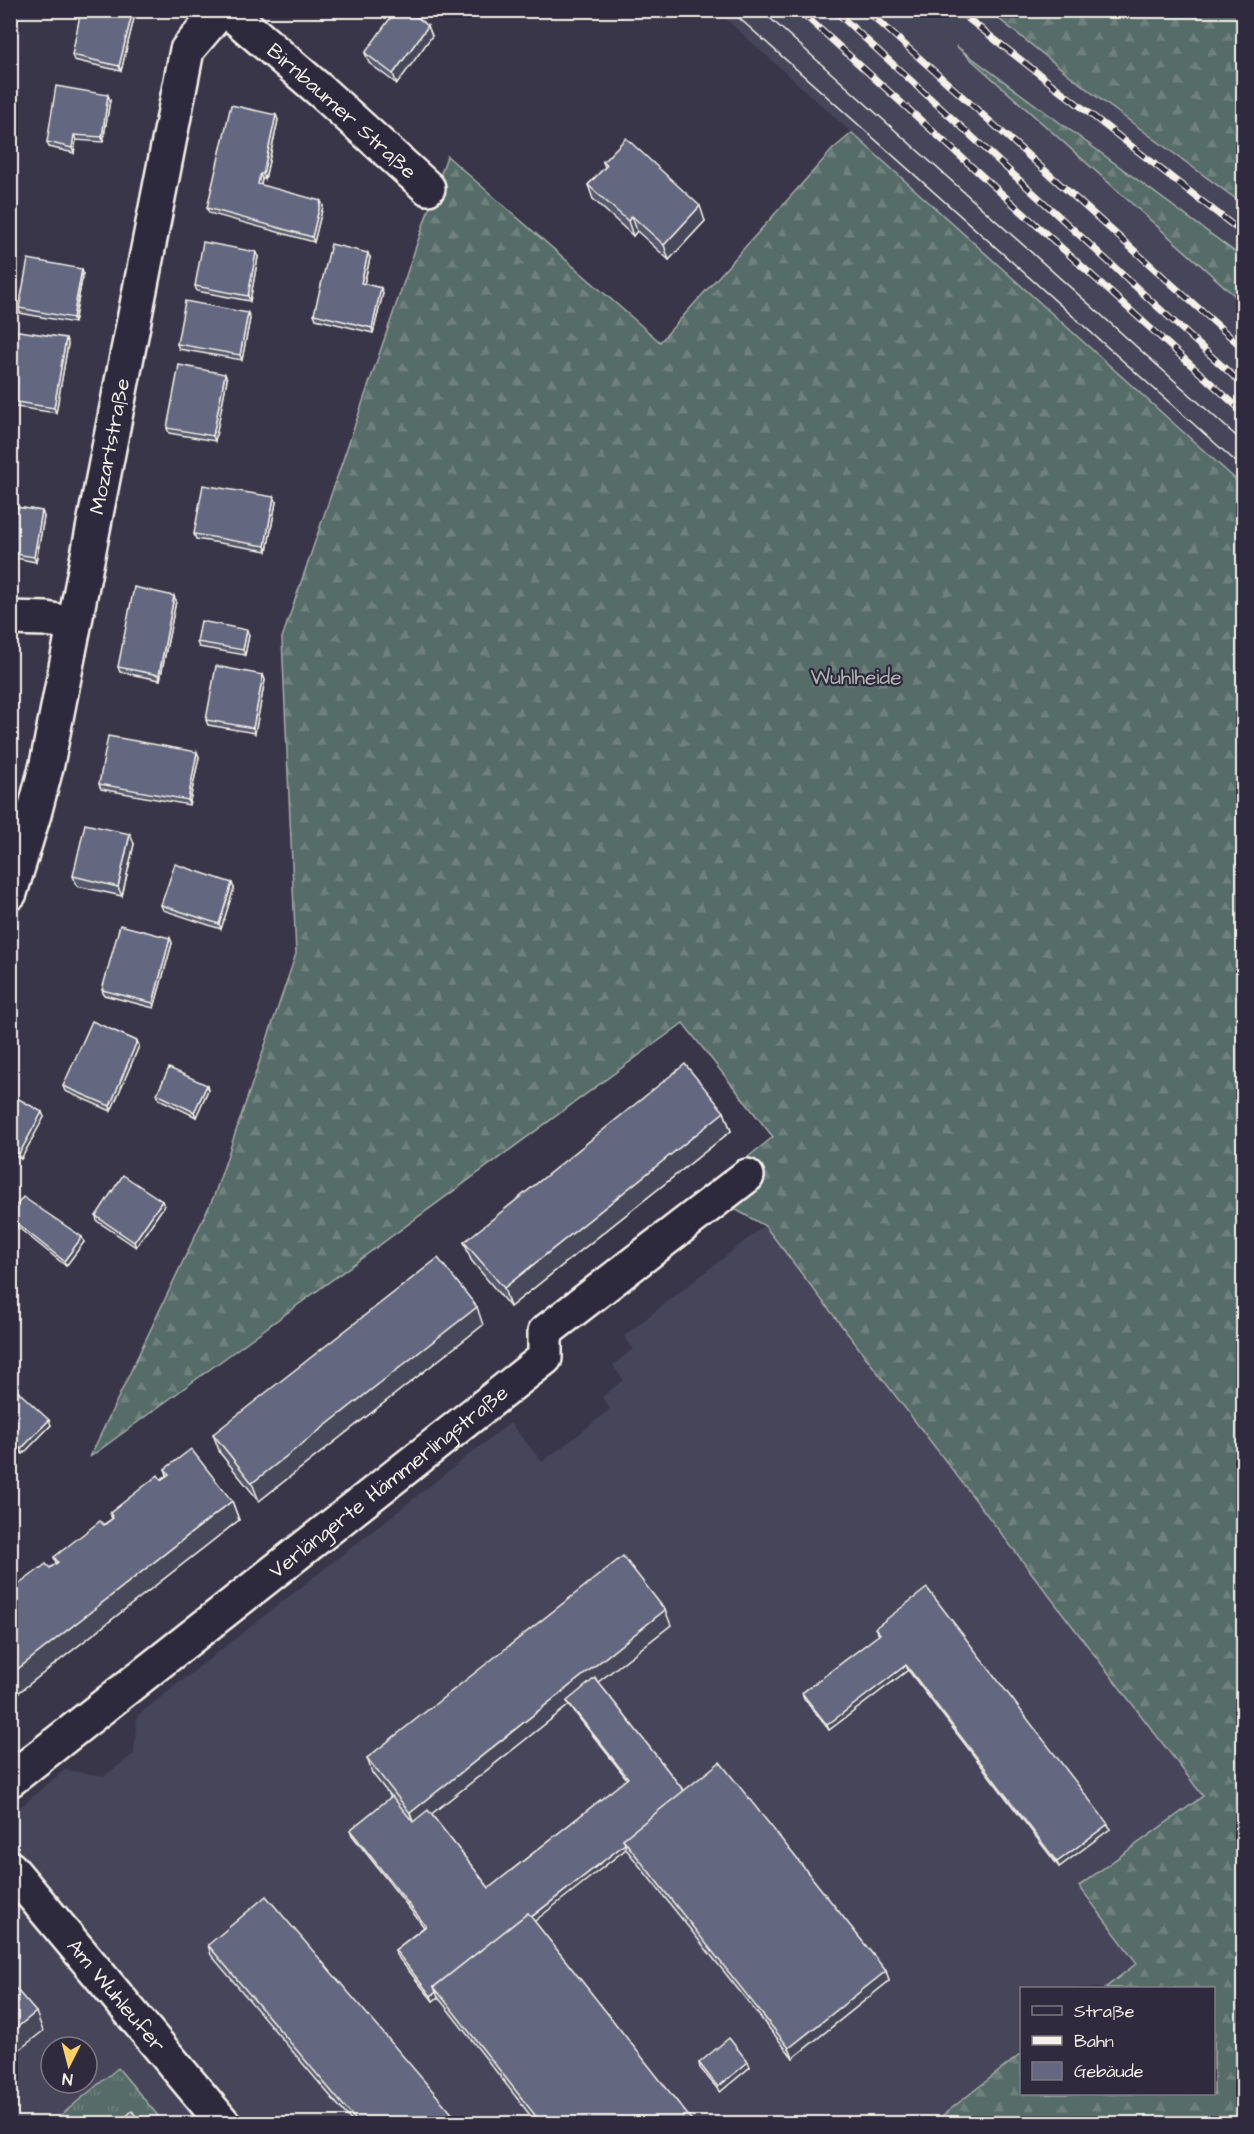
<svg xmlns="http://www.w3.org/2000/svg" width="1254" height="2134" viewBox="0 0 1254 2134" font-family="'Architects Daughter',sans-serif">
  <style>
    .built { fill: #47455a; fill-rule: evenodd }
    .grass { fill: url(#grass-tufts); stroke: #a5aea8; stroke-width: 1.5 }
    .forest { fill: url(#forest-firs); stroke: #a5aea8; stroke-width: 1.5 }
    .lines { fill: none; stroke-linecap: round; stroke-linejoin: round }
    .minor-casing { stroke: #f4f1e8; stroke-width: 38 }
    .minor { stroke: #2f2a3d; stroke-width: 33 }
    .tram { stroke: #f4f1e8; stroke-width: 1.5 }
    .rail-casing { stroke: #f4f1e8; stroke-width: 7 }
    .rail { stroke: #2f2a3d; stroke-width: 4.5; stroke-dasharray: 14; stroke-linecap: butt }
    .wall { fill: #56596e; stroke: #f4f1e8; stroke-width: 1.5; fill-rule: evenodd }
    .shaded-wall { fill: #46485a; stroke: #f4f1e8; stroke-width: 1.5 }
    .building { fill: #646780; stroke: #f4f1e8; stroke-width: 1.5 }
    .labels { text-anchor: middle; stroke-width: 4.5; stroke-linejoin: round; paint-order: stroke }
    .street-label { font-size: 21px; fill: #f4f1e8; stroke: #2f2a3d }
    .park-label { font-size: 21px; fill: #adb5ae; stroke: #2f2a3d }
  </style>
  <defs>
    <pattern id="grass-tufts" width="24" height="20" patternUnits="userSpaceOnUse" patternTransform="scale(1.5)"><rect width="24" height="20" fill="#566c67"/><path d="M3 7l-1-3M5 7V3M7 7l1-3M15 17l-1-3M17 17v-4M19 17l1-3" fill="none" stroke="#6f817d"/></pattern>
    <pattern id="forest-firs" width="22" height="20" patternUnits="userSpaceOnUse" patternTransform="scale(1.5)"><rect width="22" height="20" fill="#566c67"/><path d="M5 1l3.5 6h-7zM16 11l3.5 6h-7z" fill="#6f817d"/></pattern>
  </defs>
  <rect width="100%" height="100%" fill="#3a364a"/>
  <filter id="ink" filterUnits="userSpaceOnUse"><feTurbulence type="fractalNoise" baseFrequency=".0167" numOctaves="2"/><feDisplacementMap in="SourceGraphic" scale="12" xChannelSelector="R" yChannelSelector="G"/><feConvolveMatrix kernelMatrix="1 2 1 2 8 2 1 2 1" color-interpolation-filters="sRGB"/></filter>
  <g filter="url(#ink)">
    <!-- built -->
    <g class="built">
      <polygon points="717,11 989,11 1097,97 1243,204 1243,258 963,52 1243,303 1243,486"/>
      <path d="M764,1226L1203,1796L1243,2123L11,2124V1815L64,1770L104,1776L134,1754L137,1716L510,1423L542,1462L577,1436L610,1409L602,1397L623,1380L613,1365L633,1349L624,1336ZM1022,1988H1214V2094H1022ZM51,2047H87V2083H51Z"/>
    </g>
    <!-- grass -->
    <polygon class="grass" points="118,2068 164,2123 60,2124 60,2116"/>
    <!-- forest -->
    <g class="forest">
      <polygon points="989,11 1243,11 1243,204 1097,97"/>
      <polygon points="956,46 1243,258 1243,303"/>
      <polygon points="852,133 1243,486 1243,2123 933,2123 1021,2054 1022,2094 1214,2094 1214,1988 1105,1988 1137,1963 1079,1886 1203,1796 765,1226 704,1192 773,1137 683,1023 90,1457 214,1196 296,954 282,638 447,156 660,342 833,149"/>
    </g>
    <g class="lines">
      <defs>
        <g id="minor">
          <path id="s1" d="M227,10L322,92L428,188"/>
          <polyline points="10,618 46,619 74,624"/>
          <path id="s2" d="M10,893L34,814L47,764L187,50L221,10"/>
          <path id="s3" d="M10,1780L545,1358V1332L747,1176"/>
          <path id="s4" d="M10,1868L224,2124"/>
        </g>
      </defs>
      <!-- minor casing -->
      <use href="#minor" class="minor-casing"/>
      <!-- minor -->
      <use href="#minor" class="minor"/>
      <!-- tram -->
      <g class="tram">
        <polyline points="730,10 1244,469"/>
        <polyline points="761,10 1244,443"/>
      </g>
      <defs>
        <g id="rail">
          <polyline points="799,10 1244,413"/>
          <polyline points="834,10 1244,386"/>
          <polyline points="866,10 1244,349"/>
          <polyline points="957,10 1244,234"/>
        </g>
      </defs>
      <!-- rail casing -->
      <use href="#rail" class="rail-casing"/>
      <!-- rail -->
      <use href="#rail" class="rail"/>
    </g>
    <!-- wall -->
    <g class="wall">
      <polygon points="136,10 121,71 74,60 72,55"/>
      <polygon points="428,26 432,36 397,84 369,63 365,53"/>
      <polygon points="110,100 103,142 76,140 74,153 49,147 47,142"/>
      <polygon points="276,115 278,120 265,179 262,179 261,185 323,206 314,242 209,213 207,208"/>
      <polygon points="603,162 705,221 669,260 637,231 633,236 593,199 588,185 605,167"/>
      <polygon points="258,257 250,301 197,291 195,286"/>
      <polygon points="370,258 364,284 381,288 383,293 373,333 316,319 314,314"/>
      <polygon points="82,269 83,274 74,323 20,313 19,308"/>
      <polygon points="250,318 242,360 179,349 177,344"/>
      <polygon points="10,339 68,344 56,413 10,406"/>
      <polygon points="227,379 215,441 169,433 167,428"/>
      <polygon points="274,497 276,502 267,551 196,539 194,534"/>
      <polygon points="10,506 42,511 44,517 36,562 10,557"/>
      <polygon points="176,601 160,680 120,672 118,667"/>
      <polygon points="249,635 245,655 199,647 197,642"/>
      <polygon points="263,675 265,680 255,733 208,725 206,720"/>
      <polygon points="197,752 199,757 189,805 101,789 99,784"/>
      <polygon points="134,844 122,896 77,886 73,876"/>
      <polygon points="234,888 221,929 163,910 161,905"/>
      <polygon points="170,938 172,943 154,1008 104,995 102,990"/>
      <polygon points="137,1041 139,1046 111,1111 65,1091 63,1086"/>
      <polygon points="207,1085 208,1090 196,1117 159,1099 157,1094"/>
      <polygon points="10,1094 44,1117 21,1159 10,1153"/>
      <polygon points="724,1112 731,1131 510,1307 471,1260 464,1242"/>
      <polygon points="164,1206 136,1247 97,1221 96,1216"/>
      <polygon points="10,1213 84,1242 66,1266 10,1221"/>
      <polygon points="483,1325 259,1501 220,1453 213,1434"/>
      <polygon points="10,1384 51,1425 23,1454 10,1443"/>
      <polygon points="165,1469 232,1501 239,1520 14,1696 10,1691 10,1591 50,1568 56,1563 54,1557 112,1519 110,1513 167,1475"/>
      <path d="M671,1625L598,1682L684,1791L886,1971L889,1981L793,2058L626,1849L534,1921L694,2124H537L438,1997L433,2001L396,1955L395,1950L424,1927L352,1835L350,1830L391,1797L372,1773L367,1758ZM569,1705L627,1779L489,1888L431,1814Z"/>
      <polygon points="875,1628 1110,1829 1059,1867 908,1670 829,1730 804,1698 802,1693 879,1635"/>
      <polygon points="208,1945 461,2124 354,2124 211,1955"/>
      <polygon points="748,2062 750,2067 720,2092 700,2068 699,2063"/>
    </g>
    <!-- shaded-wall -->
    <g class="shaded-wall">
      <polygon points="133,10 136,10 121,71 119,66"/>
      <polygon points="428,26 432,36 397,84 393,74"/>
      <polygon points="108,95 110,100 103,142 102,137"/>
      <polygon points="276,115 278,120 265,179 263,174"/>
      <polygon points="74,135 76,140 74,153 72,148"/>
      <polygon points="260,174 262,179 260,189 258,184"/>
      <polygon points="321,201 323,206 314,242 312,237"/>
      <polygon points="700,206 705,221 669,260 664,245"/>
      <polygon points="632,216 637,231 633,236 628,221"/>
      <polygon points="256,252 258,257 250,301 248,296"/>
      <polygon points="368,253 370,258 363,288 361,283"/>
      <polygon points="82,269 83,274 74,323 73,318"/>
      <polygon points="381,288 383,293 373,333 372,328"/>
      <polygon points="248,313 250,318 242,360 240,355"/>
      <polygon points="66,338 68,344 56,413 54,408"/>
      <polygon points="225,374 227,379 215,441 213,436"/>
      <polygon points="274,497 276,502 267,551 265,546"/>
      <polygon points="42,511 44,517 36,562 34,557"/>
      <polygon points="174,596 176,601 160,680 159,675"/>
      <polygon points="247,630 249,635 245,655 243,650"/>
      <polygon points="263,675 265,680 255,733 253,728"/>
      <polygon points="197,752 199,757 189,805 188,800"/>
      <polygon points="130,834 134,844 122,896 118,887"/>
      <polygon points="232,883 234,888 221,929 219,924"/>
      <polygon points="170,938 172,943 154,1008 153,1003"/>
      <polygon points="137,1041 139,1046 111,1111 110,1106"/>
      <polygon points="207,1085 208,1090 196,1117 194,1112"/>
      <polygon points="42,1112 44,1117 21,1159 19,1154"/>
      <polygon points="724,1112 731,1131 510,1307 504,1288"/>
      <polygon points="162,1201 164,1206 136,1247 134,1242"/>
      <polygon points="82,1237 84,1242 66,1266 64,1261"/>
      <polygon points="477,1307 483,1325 259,1501 252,1483"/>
      <polygon points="49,1420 51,1425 23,1454 21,1449"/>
      <polygon points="232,1501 239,1520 14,1696 10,1685 10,1675"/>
      <polygon points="12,1505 14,1510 10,1513 10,1507"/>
      <polygon points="665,1610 671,1625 570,1704 567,1701 569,1705 415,1827 410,1813"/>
      <polygon points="906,1665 908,1670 829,1730 827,1725"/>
      <polygon points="1108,1824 1110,1829 1059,1867 1057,1862"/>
      <polygon points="625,1844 626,1849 441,1995 437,1991"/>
      <polygon points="886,1971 889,1981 793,2058 789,2048"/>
      <polygon points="436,1992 438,1997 433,2001 431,1996"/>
      <polygon points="36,2012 43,2031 10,2057 10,2033"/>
      <polygon points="748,2062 750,2067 720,2092 718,2087"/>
    </g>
    <!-- building -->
    <g class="building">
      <polygon points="81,10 133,10 119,66 72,55"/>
      <polygon points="396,10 408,10 428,26 393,74 365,53"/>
      <polygon points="56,86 108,95 102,137 74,135 72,148 47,142"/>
      <polygon points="231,105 276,115 263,174 260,174 258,184 321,201 312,237 207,208"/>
      <polygon points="626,138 700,206 664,245 632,216 628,221 588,185 607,165 603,162"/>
      <polygon points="203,242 256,252 248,296 195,286"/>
      <polygon points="331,244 368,253 361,283 381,288 372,328 314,314"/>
      <polygon points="28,259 82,269 73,318 19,308"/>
      <polygon points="185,301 248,313 240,355 177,344"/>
      <polygon points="12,330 66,338 54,408 10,401 10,339"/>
      <polygon points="179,365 225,374 213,436 167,428"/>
      <polygon points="203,485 274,497 265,546 194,534"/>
      <polygon points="10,506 42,511 34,557 10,553"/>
      <polygon points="134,587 174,596 159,675 118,667"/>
      <polygon points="201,621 247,630 243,650 197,642"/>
      <polygon points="216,666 263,675 253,728 206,720"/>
      <polygon points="108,736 197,752 188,800 99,784"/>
      <polygon points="85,824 130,834 118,887 73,876"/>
      <polygon points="175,864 232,883 219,924 161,905"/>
      <polygon points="120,925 170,938 153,1003 102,990"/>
      <polygon points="92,1021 137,1041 110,1106 63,1086"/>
      <polygon points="685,1064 724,1112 504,1288 464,1242"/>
      <polygon points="169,1068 207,1085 194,1112 157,1094"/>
      <polygon points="10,1094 42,1112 19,1154 10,1149"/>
      <polygon points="123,1175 162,1201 134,1242 96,1216"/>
      <polygon points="23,1197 82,1237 64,1261 10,1218 10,1213"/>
      <polygon points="438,1258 477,1307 252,1483 213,1434"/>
      <polygon points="10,1384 49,1420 21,1449 10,1439"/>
      <polygon points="191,1449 232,1501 10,1675 10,1591 46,1564 50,1568 58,1562 54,1557 100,1521 104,1525 113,1518 110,1513 158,1475 161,1480 169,1474 165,1469"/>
      <polygon points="623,1556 665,1610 410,1813 367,1758"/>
      <polygon points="927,1588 1108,1824 1057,1862 906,1665 827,1725 802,1693 880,1634 875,1628"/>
      <polygon points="595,1678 684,1791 623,1839 625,1844 531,1917 528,1913 434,1987 436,1992 431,1996 395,1950 426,1926 350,1830 392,1796 413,1822 428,1810 489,1888 628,1778 567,1701"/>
      <polygon points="720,1762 886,1971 789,2048 623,1839"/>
      <polygon points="266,1896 461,2124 359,2124 208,1945"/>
      <polygon points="528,1913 694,2123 693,2124 542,2124 434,1987"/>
      <polygon points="10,1982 36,2012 10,2033"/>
      <polygon points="729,2038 748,2062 718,2087 699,2063"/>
      <polygon points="132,2111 142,2124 118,2124"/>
    </g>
  </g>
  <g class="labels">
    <!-- street labels -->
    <g class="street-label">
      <text dy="7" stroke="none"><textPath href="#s1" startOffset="153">Birnbaumer Straße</textPath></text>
      <text dy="7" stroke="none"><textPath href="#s2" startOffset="458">Mozartstraße</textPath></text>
      <text dy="7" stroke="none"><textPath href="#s3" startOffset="482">Verlängerte Hämmerlingstraße</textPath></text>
      <text dy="7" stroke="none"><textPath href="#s4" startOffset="166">Am Wuhleufer</textPath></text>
    </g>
    <!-- park labels -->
    <g class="park-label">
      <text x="856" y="684">Wuhlheide</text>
    </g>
  </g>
  <!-- margin -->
  <rect width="1254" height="2134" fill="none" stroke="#2f2a3d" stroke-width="36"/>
  <rect x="18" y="18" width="1218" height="2098" fill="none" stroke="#f4f1e8" stroke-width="2" filter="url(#ink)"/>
  <!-- legend -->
  <rect x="1020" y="1987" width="195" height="108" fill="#2f2a3d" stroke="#7e7a81" stroke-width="1.5"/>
  <rect x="1032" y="2006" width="30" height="9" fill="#2f2a3d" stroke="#7e7a81" stroke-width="1.5"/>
  <text x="1074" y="2017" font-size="18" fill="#f4f1e8">Straße</text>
  <rect x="1032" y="2036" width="30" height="9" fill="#f4f1e8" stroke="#7e7a81" stroke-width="1.5"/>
  <text x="1074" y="2047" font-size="18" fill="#f4f1e8">Bahn</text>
  <rect x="1032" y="2062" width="30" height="18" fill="#646780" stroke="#7e7a81" stroke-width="1.5"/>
  <text x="1074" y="2077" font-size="18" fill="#f4f1e8">Gebäude</text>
  <!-- north arrow -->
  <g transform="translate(69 2065) rotate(186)"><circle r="28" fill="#2f2a3d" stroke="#7e7a81" stroke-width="1.5"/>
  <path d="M0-4.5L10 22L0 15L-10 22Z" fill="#ffd166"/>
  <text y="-9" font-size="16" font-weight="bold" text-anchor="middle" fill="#f4f1e8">N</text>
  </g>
</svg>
